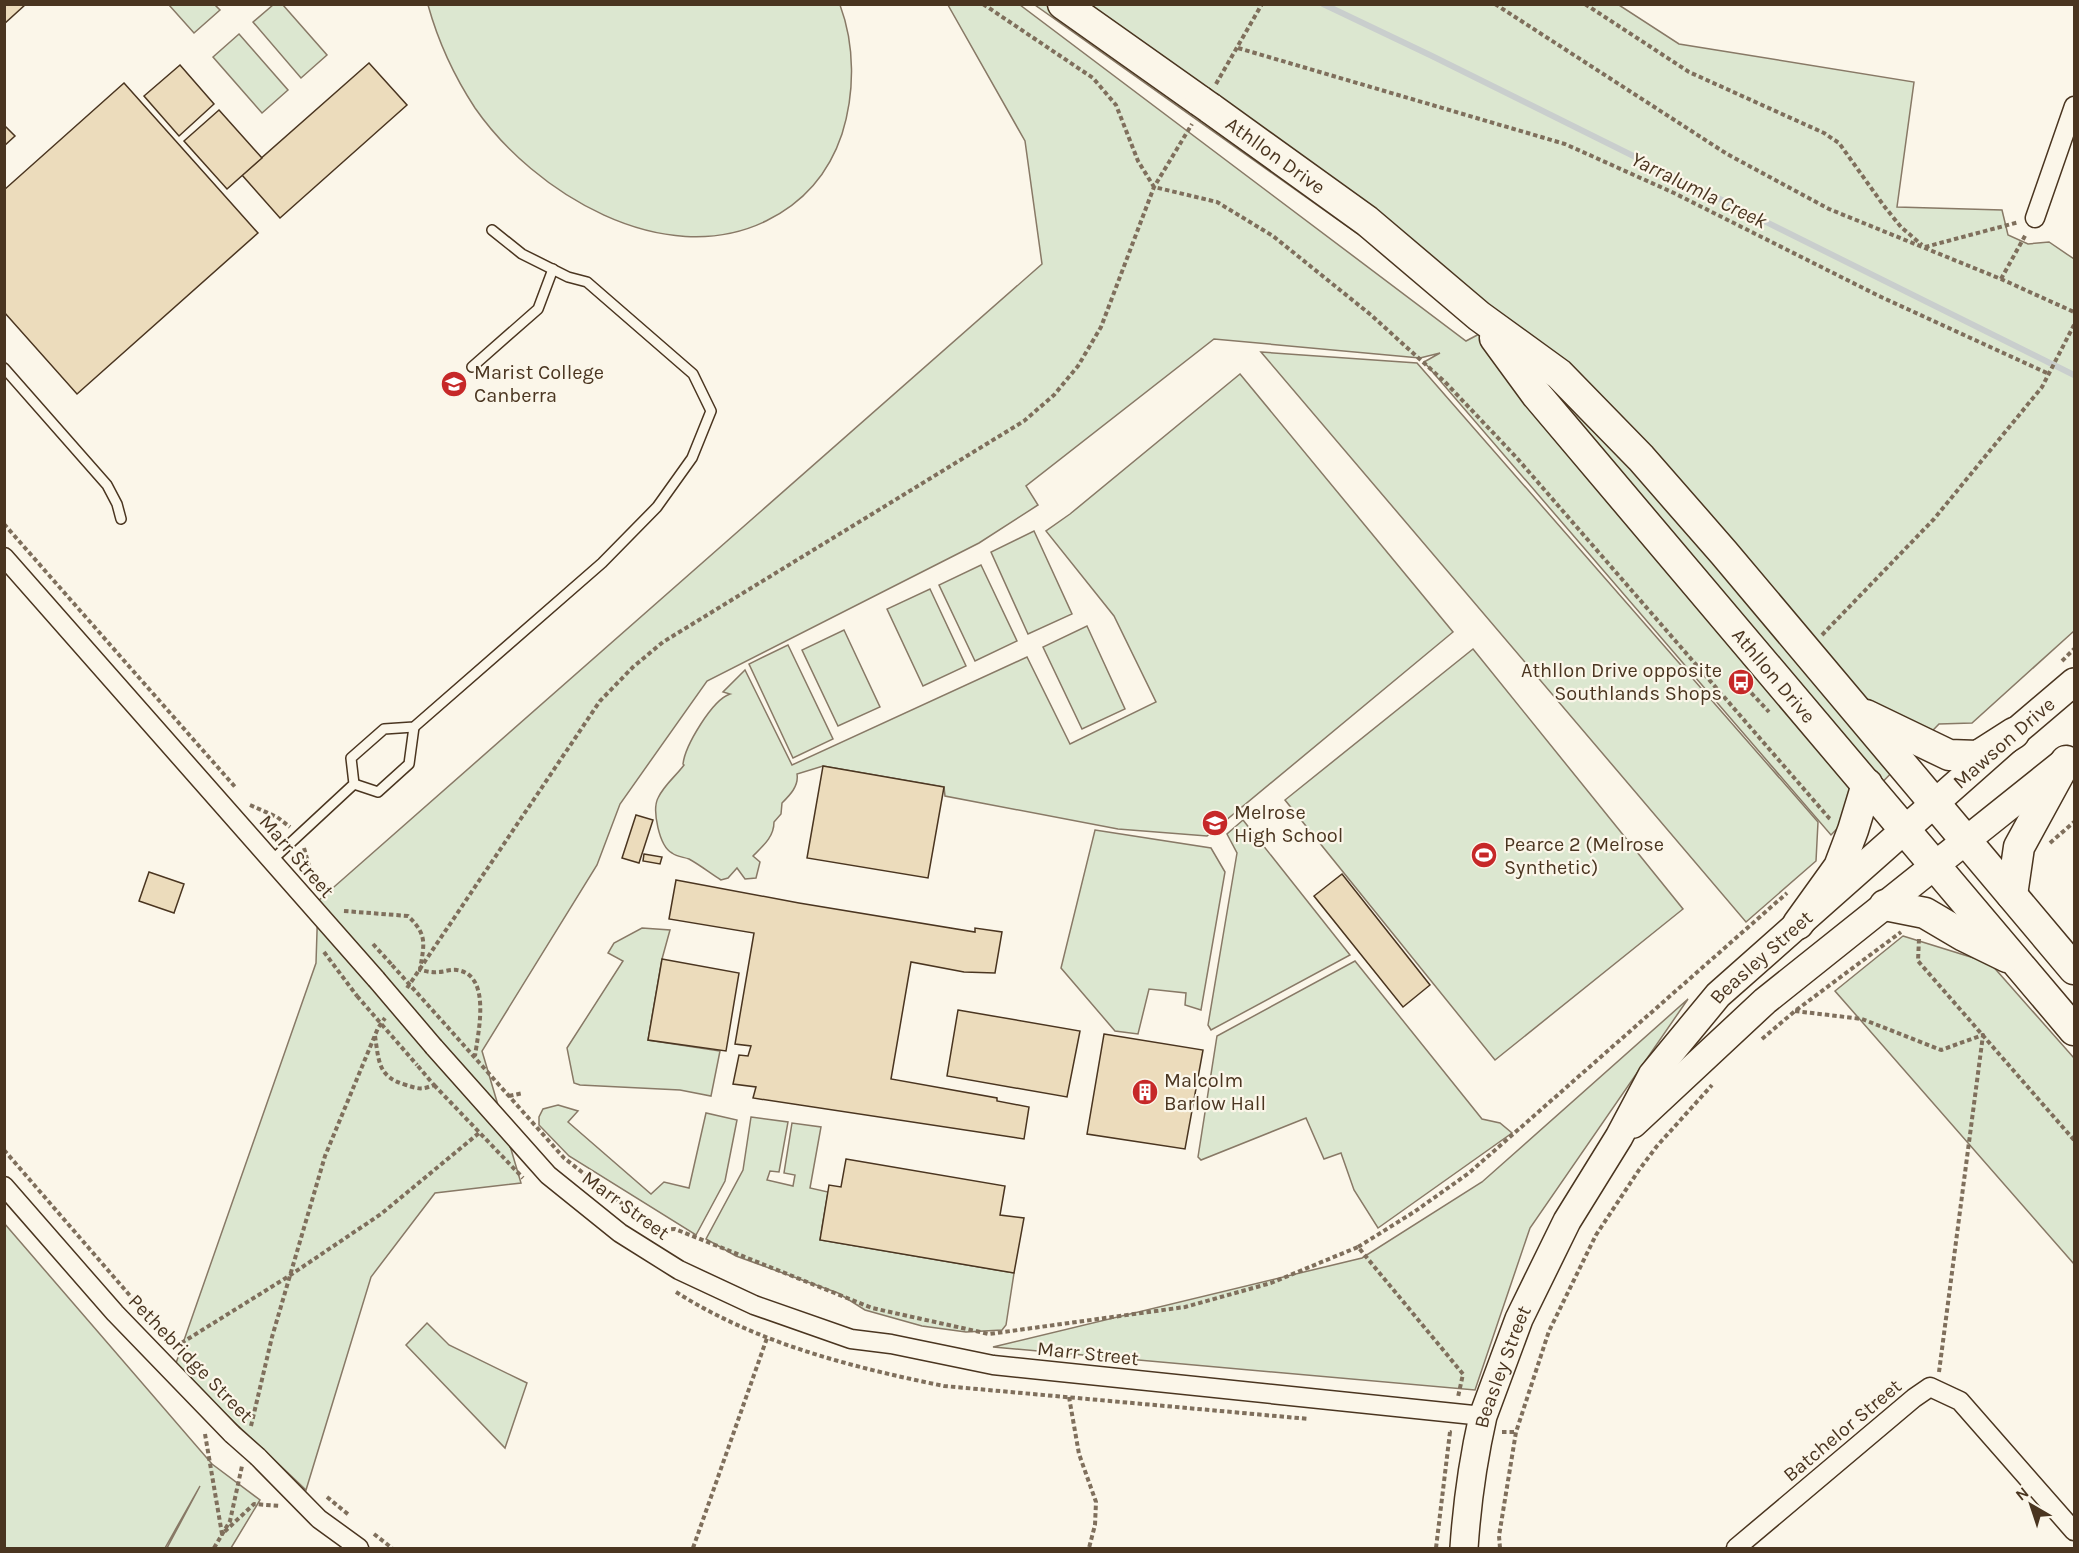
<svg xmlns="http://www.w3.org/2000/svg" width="2079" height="1553" viewBox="0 0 2079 1553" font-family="Karla,sans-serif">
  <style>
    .green { fill: #dce7d0; stroke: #887966; stroke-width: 1.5 }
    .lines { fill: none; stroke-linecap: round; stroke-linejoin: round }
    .stream { stroke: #c9cecd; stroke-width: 6 }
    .building { fill: #ecdcbc; stroke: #4a3520; stroke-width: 1.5 }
    .lane-casing { stroke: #4a3520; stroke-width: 12 }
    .street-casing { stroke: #4a3520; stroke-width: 21 }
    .secondary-casing { stroke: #4a3520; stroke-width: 30 }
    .primary-casing { stroke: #4a3520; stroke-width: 33 }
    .path { stroke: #7f6f5c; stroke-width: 4; stroke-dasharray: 4.5 3; stroke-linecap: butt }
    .lane { stroke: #fbf6e9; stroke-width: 9 }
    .street { stroke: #fbf6e9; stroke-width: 18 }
    .secondary { stroke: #fbf6e9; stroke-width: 27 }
    .primary { stroke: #fbf6e9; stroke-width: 30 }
    .street-bridge-casing { stroke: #4a3520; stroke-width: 21; stroke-linecap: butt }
    .primary-bridge-casing { stroke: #4a3520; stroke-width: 33; stroke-linecap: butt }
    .path-bridge { stroke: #7f6f5c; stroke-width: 4; stroke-dasharray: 4.5 3; stroke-linecap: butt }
    .street-bridge { stroke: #fbf6e9; stroke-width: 18 }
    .primary-bridge { stroke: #fbf6e9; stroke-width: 30 }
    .labels { text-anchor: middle; stroke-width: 4.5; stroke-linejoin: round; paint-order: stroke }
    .street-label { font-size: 20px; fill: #4a3520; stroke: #fbf6e9 }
    .poi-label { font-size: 20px; fill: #4a3520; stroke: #fbf6e9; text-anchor: start }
    .water-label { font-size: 21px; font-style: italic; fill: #4a3520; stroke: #fbf6e9 }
  </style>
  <rect width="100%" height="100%" fill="#fbf6e9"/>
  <!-- green -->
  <g class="green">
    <polygon points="169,5 215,5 220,10 194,33"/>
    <polygon points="273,5 283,5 327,55 301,78 253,22"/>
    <path d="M428,5H840C855,45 855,93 842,134C829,173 803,203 766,221C663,271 534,193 475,108C454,76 438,41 428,5Z"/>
    <polygon points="948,5 1020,5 1466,341 1483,332 1403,266 1035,5 1619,5 1679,44 1914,82 1897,207 2002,210 2008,235 2028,244 2049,242 2074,259 2074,631 1972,723 1939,724 1831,835 1424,362 1440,353 1420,358 1214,339 1026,486 1038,505 979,543 707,681 620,804 597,865 482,1051 521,1183 435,1193 371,1277 306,1490 175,1366 316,963 318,901 1042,264 1025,141"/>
    <polygon points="239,34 288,90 262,113 213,57"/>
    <polygon points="1261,352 1417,363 1818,822 1816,861 1746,922"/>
    <path d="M1240,374L1453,632L1207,836L1118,829L945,796L944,787L823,766L797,774C799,786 790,795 782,803L781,814L774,822C774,837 763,846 753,856L760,862L756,878L745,879L737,868L728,878L721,880C710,873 700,865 689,859C684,857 677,857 672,853C659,846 652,810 658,798C664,785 676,776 684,765L683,764C685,746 712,700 730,694L723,692L745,670L792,765L1027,657L1070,744L1156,702L1114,616L1046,531L1070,514Z"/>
    <polygon points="1034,531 1072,614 1028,634 991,552"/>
    <polygon points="981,565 1017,641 975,661 939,585"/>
    <polygon points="930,589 966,666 923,686 887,609"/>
    <polygon points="1087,626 1125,709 1082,729 1043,647"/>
    <polygon points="844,630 880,707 838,726 802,650"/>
    <polygon points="788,645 833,739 793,758 749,664"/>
    <polygon points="1473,649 1683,909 1495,1060 1285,800"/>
    <polygon points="1243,820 1350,955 1211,1030 1208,1025 1237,853 1227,834"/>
    <polygon points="1095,830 1211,848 1225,872 1201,1010 1185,1005 1186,993 1149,989 1138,1034 1115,1031 1061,968"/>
    <polygon points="642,928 670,930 662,959 648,1040 720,1051 711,1096 680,1090 580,1085 574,1083 567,1048 623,961 608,953 614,943"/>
    <polygon points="1903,936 1990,963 2074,1058 2074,1264 1835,991"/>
    <polygon points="1355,961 1482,1119 1500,1123 1512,1133 1378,1228 1354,1190 1341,1153 1324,1159 1306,1118 1201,1160 1198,1157 1217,1036"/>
    <polygon points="1688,999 1530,1228 1475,1390 993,1347 1362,1258 1482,1182"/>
    <polygon points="558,1105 578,1111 568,1122 651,1194 664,1182 689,1188 706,1113 737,1120 725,1181 696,1235 569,1156 539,1125 539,1117 543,1109"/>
    <polygon points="751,1117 788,1122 779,1172 770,1171 767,1180 793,1186 795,1175 784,1173 792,1123 821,1127 810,1188 828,1192 820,1240 1014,1273 1006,1325 1002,1330 966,1332 922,1326 865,1310 838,1293 736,1256 706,1239 743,1170"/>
    <polygon points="4,1223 212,1464 260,1500 231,1548 167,1548 200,1486 165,1548 5,1548"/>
    <polygon points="427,1323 449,1345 527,1383 505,1448 406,1345"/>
  </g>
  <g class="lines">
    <!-- stream -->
    <polyline class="stream" points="1323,4 1432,56 2074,375"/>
  </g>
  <!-- building -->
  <g class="building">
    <polygon points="4,4 26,4 4,24"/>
    <polygon points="369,63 407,105 280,218 242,175"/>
    <polygon points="180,65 214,104 179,136 144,96"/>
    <polygon points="124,83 258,233 77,394 4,312 4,190"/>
    <polygon points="219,110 262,158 227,189 184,141"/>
    <polygon points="4,125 15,136 4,146"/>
    <polygon points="823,766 944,787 928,878 807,858"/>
    <polygon points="636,815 653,820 639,863 622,858"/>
    <polygon points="644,854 662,857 660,864 643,861"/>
    <polygon points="149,872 184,884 174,913 139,901"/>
    <polygon points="1342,874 1430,985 1403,1007 1314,896"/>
    <polygon points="676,880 799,903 975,932 975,928 1002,932 995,973 964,972 911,962 891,1079 997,1098 997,1101 1029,1107 1024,1139 753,1098 756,1087 733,1084 739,1055 748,1056 751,1046 735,1044 754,933 669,919"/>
    <polygon points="662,959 739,973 726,1051 648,1040"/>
    <polygon points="958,1010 1080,1031 1067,1097 947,1076"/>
    <polygon points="1104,1034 1203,1050 1185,1149 1087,1134"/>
    <polygon points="846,1159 1005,1186 1000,1215 1024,1218 1014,1273 820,1240 829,1185 841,1187"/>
  </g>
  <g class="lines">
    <defs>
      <g id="lane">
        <polyline points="472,367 538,309 553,269"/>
        <polyline points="4,368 107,485 117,504 121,519"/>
        <polyline points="354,784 378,792 409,764 414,727"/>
        <polyline points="271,861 354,784 351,758 384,729 414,727 602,563 657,507 692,458 711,411 693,374 587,282 568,277 522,254 492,230"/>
      </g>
      <g id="street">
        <polyline points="2035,218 2074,106"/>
        <polyline points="4,557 376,979"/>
        <polyline points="434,1047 548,1175 620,1233 679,1270 754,1305 851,1339 891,1344 993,1365 1483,1416"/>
        <polyline points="4,1186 115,1313 232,1434"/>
        <polyline points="258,1457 319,1519 359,1548"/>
        <polyline points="1736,1548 1914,1398 1930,1387 1960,1401 2074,1531"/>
      </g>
      <g id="secondary">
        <polyline points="1633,1124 1765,1001 2063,763"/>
        <path id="s1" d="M1464,1548C1467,1503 1473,1460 1483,1416L1519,1319L1567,1221L1619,1137L1652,1075L1718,995L2014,733L2074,682"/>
      </g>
      <g id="primary">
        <polyline points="1063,4 1200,101"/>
        <path id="s2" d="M1210,108L1367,221L1479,316L1559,374L1641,458L1724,553L2074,969"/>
        <path id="s3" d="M1495,338L1536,394L2074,1030"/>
        <polyline points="1866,715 1949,755 1978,756 2014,733"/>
        <polyline points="2012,895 2019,847 2066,761"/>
        <polyline points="1885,905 1925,913 1964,936 2007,957"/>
        <polyline points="1798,924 1839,867 1853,830 1867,784"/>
      </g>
    </defs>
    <!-- lane casing -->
    <use href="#lane" class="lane-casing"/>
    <!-- street casing -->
    <use href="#street" class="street-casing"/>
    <!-- secondary casing -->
    <use href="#secondary" class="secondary-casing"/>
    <!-- primary casing -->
    <use href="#primary" class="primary-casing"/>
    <!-- path -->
    <g class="path">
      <polyline points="983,4 1093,78 1116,105 1138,161 1154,187 1217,202 1273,236 1371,315 1445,382 1516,457 1829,818 1832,820"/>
      <polyline points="1495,4 1727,154 1829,209 2001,279 2074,312"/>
      <polyline points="1585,4 1689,72 1824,133 1839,143 1884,206 1901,227 1922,245"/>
      <polyline points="1238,48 1565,144 1674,193 1879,296 2049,374"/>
      <polyline points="1216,84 1262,4"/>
      <polyline points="1925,247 2019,222"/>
      <polyline points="2001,279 2026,234"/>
      <polyline points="4,524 236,788"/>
      <polyline points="1822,635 1934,519 2042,387 2074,325"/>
      <polyline points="2062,661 2074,649"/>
      <polyline points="1741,682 1769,712"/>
      <polyline points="250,805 277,817 290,827"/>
      <polyline points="2050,843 2074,822"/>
      <polyline points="304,848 312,876"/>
      <path d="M344,911L408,916C428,935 424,944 420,970C426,971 432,973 438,972C444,972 451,969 457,970C492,975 478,1033 475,1056"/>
      <polyline points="1919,939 1918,961 2074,1140"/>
      <polyline points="373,944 392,965"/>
      <polyline points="324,952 357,996"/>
      <polyline points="407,988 600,701 633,667 663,642 1024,421 1054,395 1078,366 1101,327 1154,187 1192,124"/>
      <polyline points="1795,1011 1862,1019 1941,1050 1983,1035 1939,1372"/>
      <polyline points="452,1032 564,1158 643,1220 659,1230 675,1229 872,1308 989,1334 1185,1307 1271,1283 1358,1247 1463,1374 1458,1397"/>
      <path d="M375,1036C379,1062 378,1077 406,1085C419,1089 421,1090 434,1085L417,1065"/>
      <polyline points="1762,1039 1795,1011 1901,932"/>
      <polyline points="434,1085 523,1178"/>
      <polyline points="509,1096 523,1093"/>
      <polyline points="4,1150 145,1313"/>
      <polyline points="1358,1247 1414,1212 1469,1173 1787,893"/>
      <path d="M676,1292C756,1343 851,1367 944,1386L1309,1419"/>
      <polyline points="175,1347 289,1276 381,1214 479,1133"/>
      <polyline points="1069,1397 1079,1454 1096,1502 1095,1525 1089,1548"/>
      <polyline points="251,1426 272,1337 325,1156 378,1028 385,1018"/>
      <polyline points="1502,1432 1516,1432"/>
      <polyline points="205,1434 222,1534 254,1504 281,1506"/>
      <polyline points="327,1497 349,1515"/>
      <polyline points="374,1534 392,1548"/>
      <polyline points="214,1548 230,1521 242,1466"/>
      <polyline points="693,1548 767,1338"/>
      <polyline points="1436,1548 1450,1432 1448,1432"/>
      <polyline points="1500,1548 1499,1536 1516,1432 1549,1331 1596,1235 1639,1170 1657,1146 1712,1085"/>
    </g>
    <!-- lane -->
    <use href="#lane" class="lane"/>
    <!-- street -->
    <use href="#street" class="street"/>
    <!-- secondary -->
    <use href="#secondary" class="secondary"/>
    <!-- primary -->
    <use href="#primary" class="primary"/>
    <defs>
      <g id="street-bridge">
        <polyline points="376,979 434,1047"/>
        <polyline points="232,1434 258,1457"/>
      </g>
      <polyline id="primary-bridge" points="1200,101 1210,108"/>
    </defs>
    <!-- street-bridge casing -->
    <use href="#street-bridge" class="street-bridge-casing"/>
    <!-- primary-bridge casing -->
    <use href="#primary-bridge" class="primary-bridge-casing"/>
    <!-- path-bridge -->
    <g class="path-bridge">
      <polyline points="392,965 452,1032"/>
      <polyline points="357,996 417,1065"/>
    </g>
    <!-- street-bridge -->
    <use href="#street-bridge" class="street-bridge"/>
    <!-- primary-bridge -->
    <use href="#primary-bridge" class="primary-bridge"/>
  </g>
  <!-- icons -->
  <defs>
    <symbol id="school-disc" viewBox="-11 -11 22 22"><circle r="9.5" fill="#c62828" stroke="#fbf6e9"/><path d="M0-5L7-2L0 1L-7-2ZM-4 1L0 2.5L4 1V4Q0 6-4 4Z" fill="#fff"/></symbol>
    <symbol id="bus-disc" viewBox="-11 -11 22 22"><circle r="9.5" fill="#c62828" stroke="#fbf6e9"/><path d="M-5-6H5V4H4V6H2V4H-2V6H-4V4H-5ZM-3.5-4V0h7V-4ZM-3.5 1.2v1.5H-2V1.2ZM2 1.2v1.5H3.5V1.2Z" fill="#fff"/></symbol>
    <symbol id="stadium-disc" viewBox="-11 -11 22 22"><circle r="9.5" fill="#c62828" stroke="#fbf6e9"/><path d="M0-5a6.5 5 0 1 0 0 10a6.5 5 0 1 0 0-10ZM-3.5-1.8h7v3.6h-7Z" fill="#fff"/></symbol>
    <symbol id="building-disc" viewBox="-11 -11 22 22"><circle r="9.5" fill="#c62828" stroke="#fbf6e9"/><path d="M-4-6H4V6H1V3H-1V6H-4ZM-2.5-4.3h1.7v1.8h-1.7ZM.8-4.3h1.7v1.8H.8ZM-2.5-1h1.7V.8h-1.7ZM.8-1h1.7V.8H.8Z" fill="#fff"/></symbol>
  </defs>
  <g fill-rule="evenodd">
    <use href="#school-disc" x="439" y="369" width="30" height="30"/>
    <use href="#bus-disc" x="1726" y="667" width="30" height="30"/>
    <use href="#school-disc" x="1200" y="808" width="30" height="30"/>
    <use href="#stadium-disc" x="1469" y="840" width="30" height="30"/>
    <use href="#building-disc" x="1130" y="1077" width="30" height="30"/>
  </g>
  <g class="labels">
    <!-- street labels -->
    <g class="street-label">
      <text dy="7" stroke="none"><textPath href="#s2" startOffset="81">Athllon Drive</textPath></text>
      <text dy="7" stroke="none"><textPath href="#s3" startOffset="438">Athllon Drive</textPath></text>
      <text dy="7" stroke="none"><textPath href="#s1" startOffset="1000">Mawson Drive</textPath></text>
      <text transform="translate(297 856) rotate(49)" y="7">Marr Street</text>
      <text dy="7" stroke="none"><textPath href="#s1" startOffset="676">Beasley Street</textPath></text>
      <text transform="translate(626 1205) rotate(36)" y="7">Marr Street</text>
      <text transform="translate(1088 1353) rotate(6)" y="7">Marr Street</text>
      <text transform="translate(191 1358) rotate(46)" y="7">Pethebridge Street</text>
      <text dy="7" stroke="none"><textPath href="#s1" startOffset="186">Beasley Street</textPath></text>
      <text transform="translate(1842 1430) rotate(-40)" y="7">Batchelor Street</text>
    </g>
    <!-- poi labels -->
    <g class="poi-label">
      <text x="474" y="379">Marist College<tspan x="474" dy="23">Canberra</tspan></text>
      <text x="1722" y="677" text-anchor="end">Athllon Drive opposite<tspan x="1722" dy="23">Southlands Shops</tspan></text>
      <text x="1234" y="819">Melrose<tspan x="1234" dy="23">High School</tspan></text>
      <text x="1504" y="851">Pearce 2 (Melrose<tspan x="1504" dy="23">Synthetic)</tspan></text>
      <text x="1164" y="1087">Malcolm<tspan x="1164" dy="23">Barlow Hall</tspan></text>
    </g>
    <!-- water labels -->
    <g class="water-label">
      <text transform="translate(1699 190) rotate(26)" y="7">Yarralumla Creek</text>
    </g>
  </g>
  <!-- border -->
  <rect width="2079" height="1553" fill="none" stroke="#4a3520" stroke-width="12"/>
  <!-- north arrow -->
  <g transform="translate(2031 1505) rotate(321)" stroke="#fbf6e9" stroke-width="4.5" paint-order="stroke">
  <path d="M0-4.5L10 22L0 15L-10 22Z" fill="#4a3520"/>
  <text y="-9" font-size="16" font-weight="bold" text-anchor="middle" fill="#4a3520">N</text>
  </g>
</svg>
